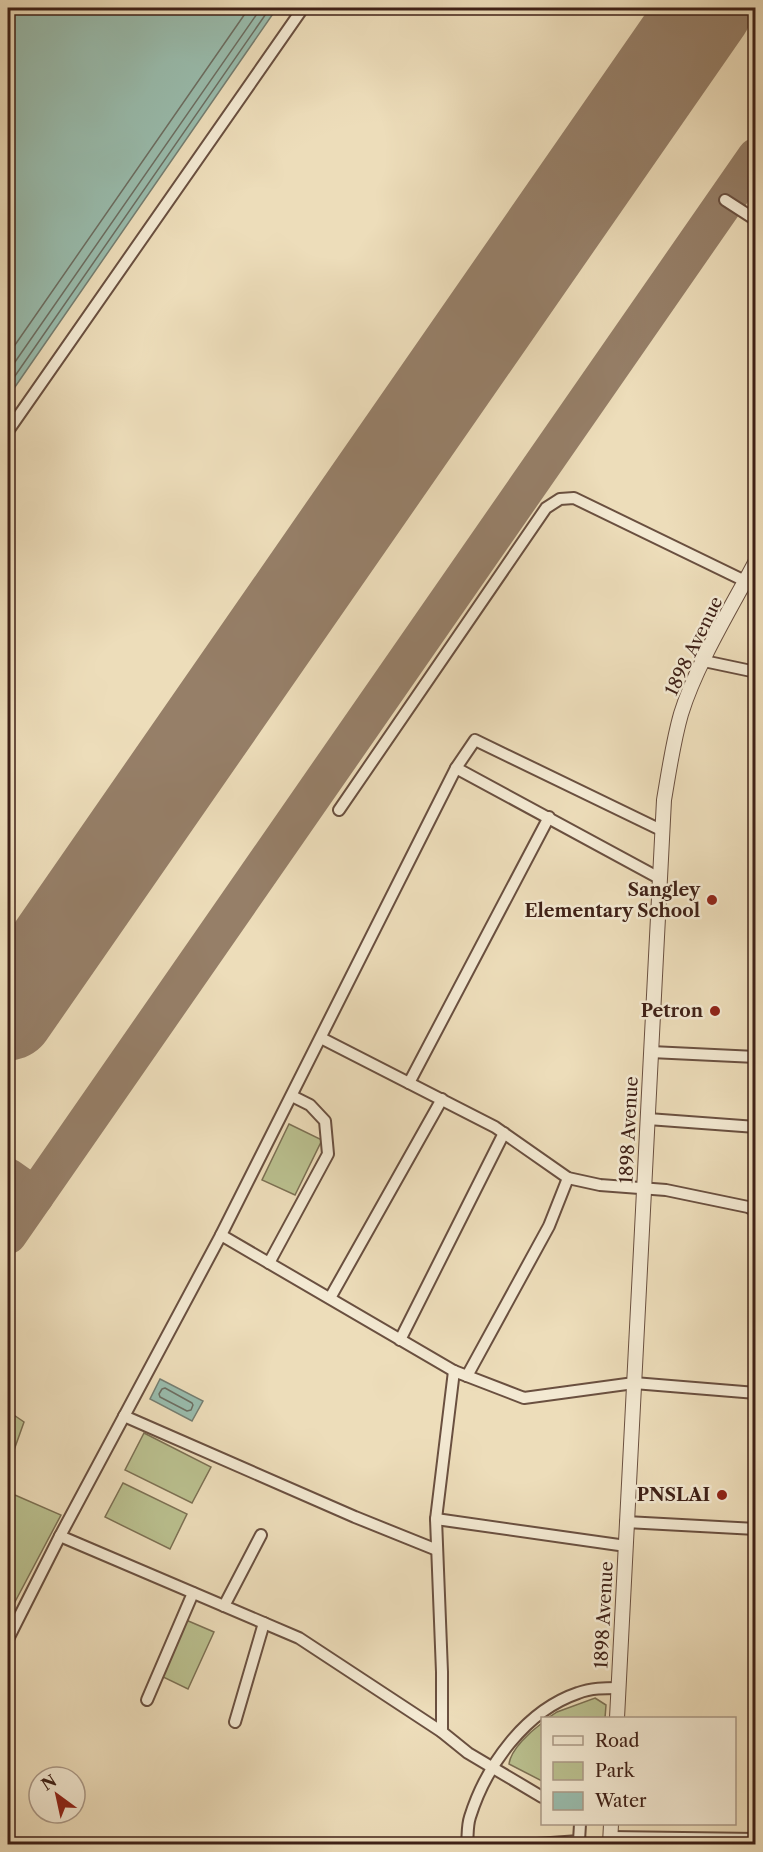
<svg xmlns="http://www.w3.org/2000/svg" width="763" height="1852" viewBox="0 0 763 1852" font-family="'Libre Caslon Text',serif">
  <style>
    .green { fill: #bac08f; stroke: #7c7053; stroke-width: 1.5 }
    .water { fill: #99bcad; stroke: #757e71; stroke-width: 1.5 }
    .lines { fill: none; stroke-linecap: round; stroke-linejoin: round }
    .shore { stroke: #6c6e62; stroke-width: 1.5 }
    .taxiway { stroke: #967f68; stroke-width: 38 }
    .runway { stroke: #967f68; stroke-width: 93 }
    .minor-casing { stroke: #6a5040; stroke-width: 14 }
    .tertiary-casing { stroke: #6a5040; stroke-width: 16 }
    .minor { stroke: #f3e9d2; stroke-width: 10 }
    .tertiary { stroke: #f3e9d2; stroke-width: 14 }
    .poi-dot { fill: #8f2418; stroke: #f3e9d2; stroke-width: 2 }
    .labels { text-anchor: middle; stroke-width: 5; stroke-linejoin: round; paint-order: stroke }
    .street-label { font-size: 18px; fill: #3f2117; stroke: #f3e9d2 }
    .poi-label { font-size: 18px; font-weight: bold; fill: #3f2117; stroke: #f3e9d2; text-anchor: end }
  </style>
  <rect width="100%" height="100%" fill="#edddba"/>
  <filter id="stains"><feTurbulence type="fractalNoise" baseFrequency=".00333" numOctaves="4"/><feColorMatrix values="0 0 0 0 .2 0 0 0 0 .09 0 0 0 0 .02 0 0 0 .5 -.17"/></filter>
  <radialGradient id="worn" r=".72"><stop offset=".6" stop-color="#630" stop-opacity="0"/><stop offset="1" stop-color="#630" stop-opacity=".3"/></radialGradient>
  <!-- green -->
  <g class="green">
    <polygon points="289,1124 322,1140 295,1195 262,1180"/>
    <polygon points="8,1411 24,1422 8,1467"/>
    <polygon points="144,1433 211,1467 192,1503 125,1470"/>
    <polygon points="123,1483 187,1514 170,1549 105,1517"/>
    <polygon points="8,1492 61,1515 8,1615"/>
    <polygon points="186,1620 214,1632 188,1689 161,1676"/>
    <polygon points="595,1698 606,1705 605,1718 548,1718 557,1712"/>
    <path d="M542,1723V1781L509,1764C511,1749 530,1732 542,1723Z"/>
  </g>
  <!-- water -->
  <g class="water">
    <polygon points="8,8 277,8 8,397"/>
    <polygon points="160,1379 203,1401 192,1421 150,1399"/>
  </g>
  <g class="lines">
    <!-- shore -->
    <g class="shore">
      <polyline points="8,355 249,8"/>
      <polyline points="8,372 261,8"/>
      <polyline points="8,386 270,8"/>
      <polygon points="165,1388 192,1403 193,1405 191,1410 187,1411 160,1397 159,1394 162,1389"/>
    </g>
    <!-- taxiway -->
    <g class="taxiway">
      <polyline points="8,1177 35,1196"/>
      <polyline points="8,1235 756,157"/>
    </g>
    <!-- runway -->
    <polyline class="runway" points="8,1014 706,8"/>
    <defs>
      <g id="minor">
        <polyline points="725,200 756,220"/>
        <polyline points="8,431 303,8"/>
        <polyline points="704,661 756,672"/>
        <polyline points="456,768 659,878"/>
        <polyline points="339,810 546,508 560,499 574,498 745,581"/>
        <polyline points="321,1038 495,1127 568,1178 600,1185 666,1190 748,1207 756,1211"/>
        <polyline points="651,1052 756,1057"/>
        <polyline points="409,1083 549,817"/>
        <polyline points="648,1119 756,1127"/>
        <polyline points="221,1235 454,1371 524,1398 634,1383 756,1393"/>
        <polyline points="269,1263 328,1154 325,1121 310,1105 292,1096"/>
        <polyline points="330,1298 442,1099"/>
        <polyline points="400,1340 504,1133"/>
        <polyline points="467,1376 549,1226 568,1178"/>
        <polyline points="124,1416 355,1517 437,1550"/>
        <polyline points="436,1519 626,1546"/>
        <polyline points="626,1522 756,1529"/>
        <polyline points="60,1536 299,1638 442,1732 468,1753 542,1797"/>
        <polyline points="224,1606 261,1535"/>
        <polyline points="8,1639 60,1536 221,1235 456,768 475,740 661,830"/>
        <polyline points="147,1700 193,1593"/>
        <polyline points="235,1722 264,1623"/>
        <polyline points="442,1732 442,1672 436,1519 454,1371"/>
        <polyline points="610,1837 756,1839"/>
        <path d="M467,1844C468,1836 467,1826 470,1817C486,1766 525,1711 578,1693C591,1688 605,1688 619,1688"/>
        <polyline points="537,1844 579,1841 580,1824"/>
      </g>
      <g id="tertiary">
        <path d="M617,1718L664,800C669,771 673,742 681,714C696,665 731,608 756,561"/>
        <polyline points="610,1844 611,1824"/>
      </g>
    </defs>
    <!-- minor casing -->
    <use href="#minor" class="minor-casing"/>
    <!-- tertiary casing -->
    <use href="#tertiary" class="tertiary-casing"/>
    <!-- minor -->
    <use href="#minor" class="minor"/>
    <!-- tertiary -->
    <use href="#tertiary" class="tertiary"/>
  </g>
  <!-- markers -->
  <g class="poi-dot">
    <circle cx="712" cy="900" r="6"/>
    <circle cx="715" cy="1011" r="6"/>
    <circle cx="722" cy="1495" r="6"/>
  </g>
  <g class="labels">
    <!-- street labels -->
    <g class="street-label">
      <text transform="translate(694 646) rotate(-64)" y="6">1898 Avenue</text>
      <text transform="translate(629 1130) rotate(-87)" y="6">1898 Avenue</text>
      <text transform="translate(604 1615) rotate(-87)" y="6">1898 Avenue</text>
    </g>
    <!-- poi labels -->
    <g class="poi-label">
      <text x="700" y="896">Sangley<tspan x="700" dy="21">Elementary School</tspan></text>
      <text x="703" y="1017">Petron</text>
      <text x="710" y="1501">PNSLAI</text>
    </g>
  </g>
  <!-- margin -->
  <rect width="763" height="1852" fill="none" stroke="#edddba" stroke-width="30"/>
  <rect x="9" y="9" width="745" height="1834" fill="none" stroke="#3f2117" stroke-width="3"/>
  <rect x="15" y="15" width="733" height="1822" fill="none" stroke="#3f2117" stroke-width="1.5"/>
  <!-- legend -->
  <rect x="541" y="1717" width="195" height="108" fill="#f3e9d2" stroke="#ab9987" stroke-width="1.5"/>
  <rect x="553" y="1736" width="30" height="9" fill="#f3e9d2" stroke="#ab9987" stroke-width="1.5"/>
  <text x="595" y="1747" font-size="18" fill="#3f2117">Road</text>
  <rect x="553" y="1762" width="30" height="18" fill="#bac08f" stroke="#ab9987" stroke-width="1.5"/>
  <text x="595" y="1777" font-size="18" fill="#3f2117">Park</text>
  <rect x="553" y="1792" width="30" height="18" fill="#99bcad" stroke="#ab9987" stroke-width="1.5"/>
  <text x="595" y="1807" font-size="18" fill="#3f2117">Water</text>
  <!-- north arrow -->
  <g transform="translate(57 1795) rotate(327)"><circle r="28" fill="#f3e9d2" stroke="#ab9987" stroke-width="1.5"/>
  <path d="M0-4.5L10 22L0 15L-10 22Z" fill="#8f2418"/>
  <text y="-9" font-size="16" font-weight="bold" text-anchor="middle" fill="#3f2117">N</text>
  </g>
  <rect width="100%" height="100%" filter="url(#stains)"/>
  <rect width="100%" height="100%" fill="url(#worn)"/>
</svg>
